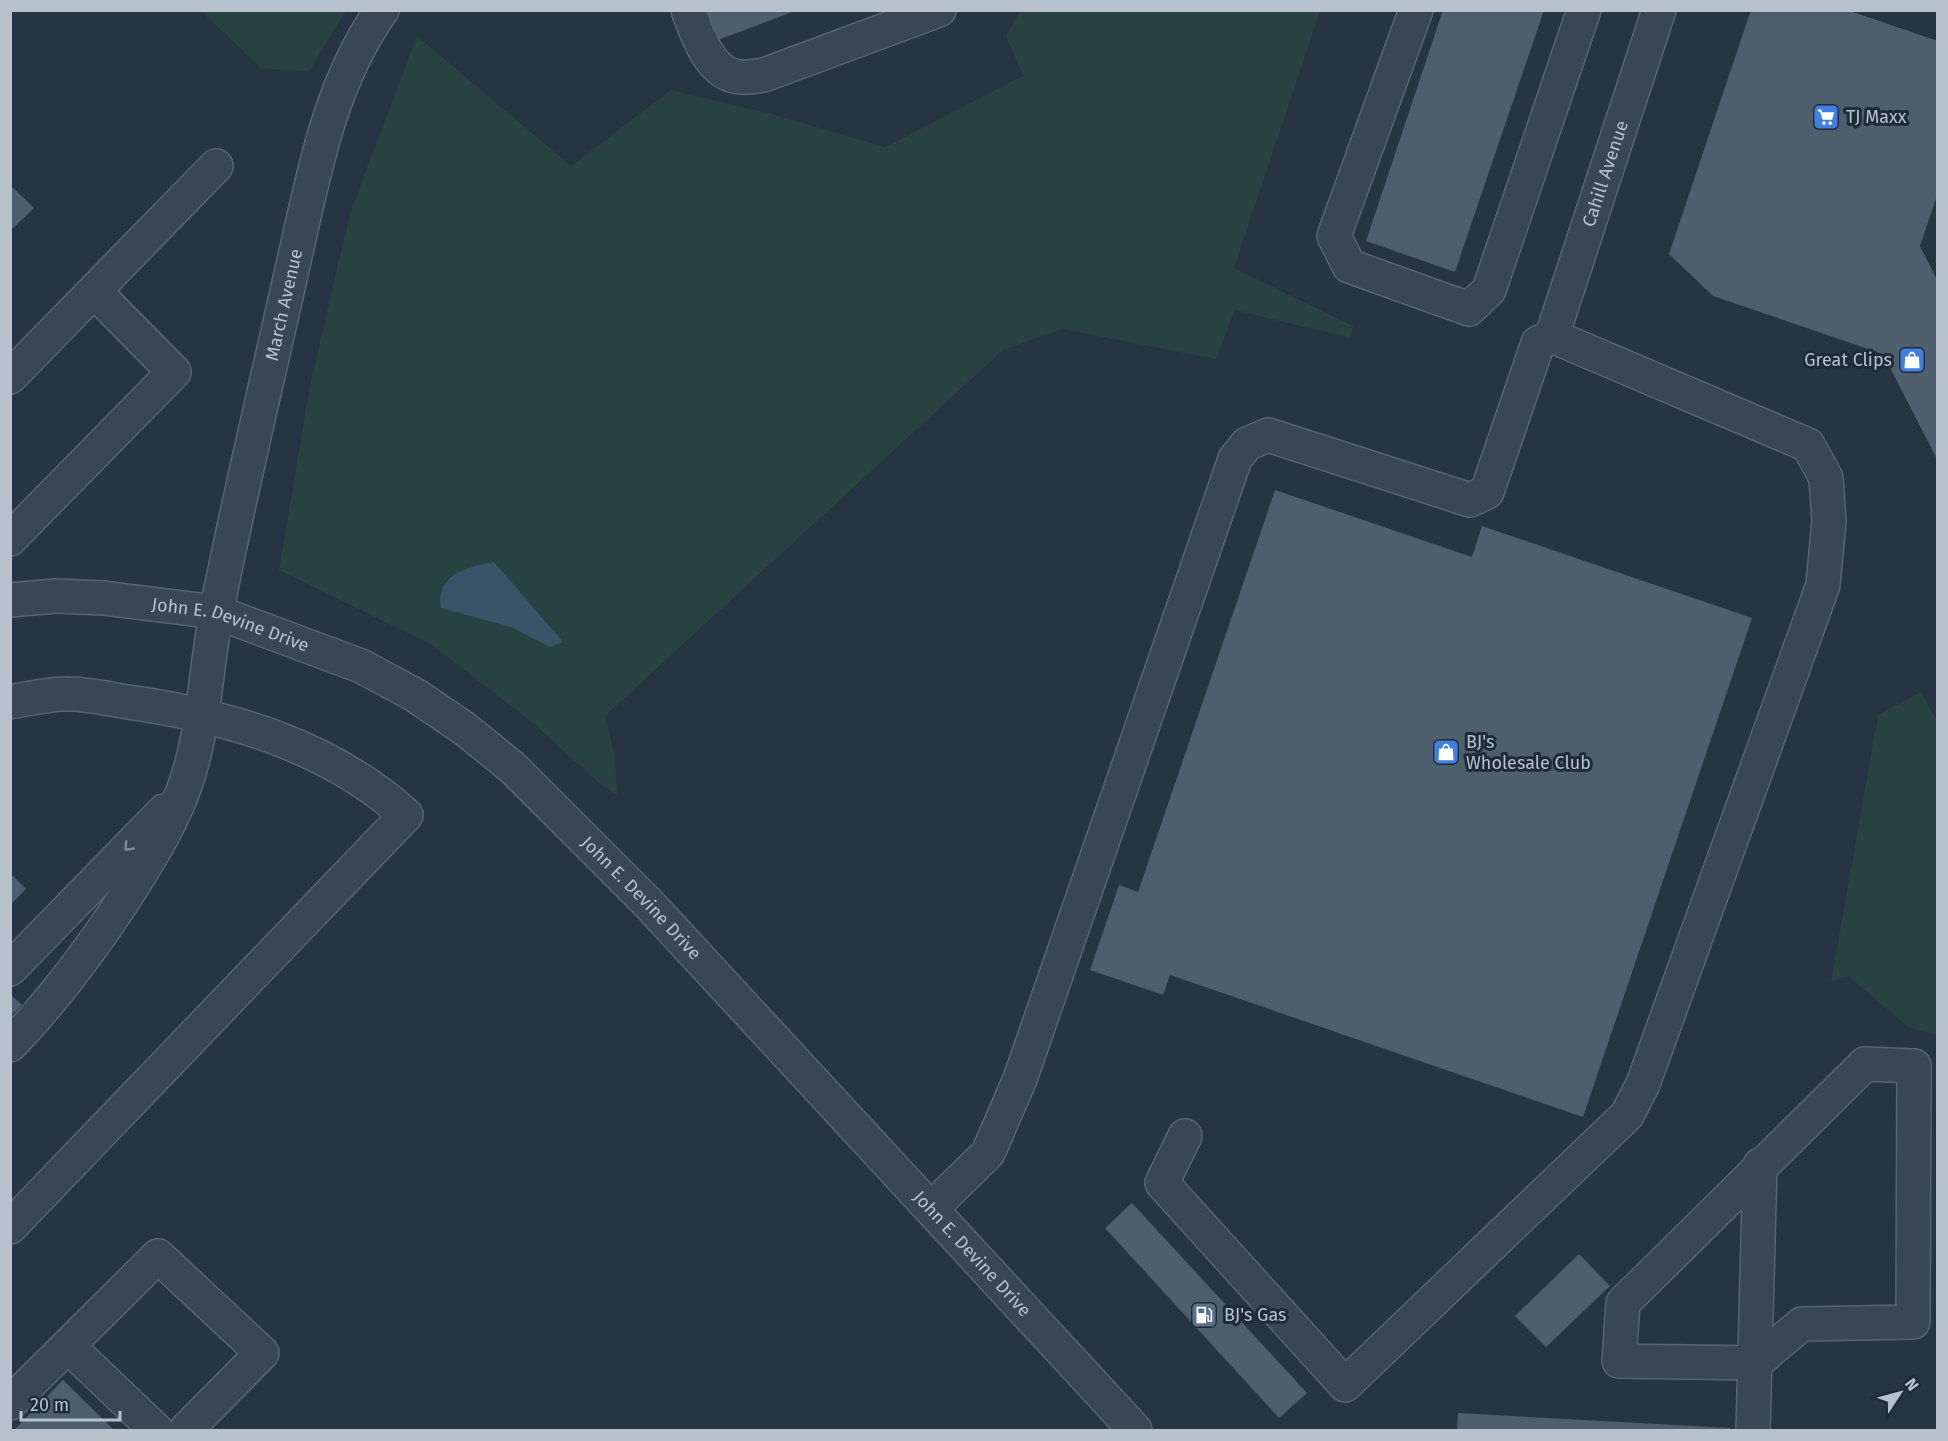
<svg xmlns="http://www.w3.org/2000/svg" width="1948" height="1441" viewBox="0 0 1948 1441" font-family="'Fira Sans',sans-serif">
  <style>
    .green { fill: #284242 }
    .water { fill: #395368 }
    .building { fill: #4f5e6c }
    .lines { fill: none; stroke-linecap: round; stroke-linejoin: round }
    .minor-casing { stroke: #58646e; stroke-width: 36 }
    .minor { stroke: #3a4651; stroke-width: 33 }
    .oneway { stroke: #7f8a94 }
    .labels { text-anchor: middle; stroke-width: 6; stroke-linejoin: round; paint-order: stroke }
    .poi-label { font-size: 18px; fill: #b7c1cb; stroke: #1f2b36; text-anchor: start }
    .street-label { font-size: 18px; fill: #b7c1cb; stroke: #1f2b36 }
  </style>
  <rect width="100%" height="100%" fill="#263541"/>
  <!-- green -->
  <g class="green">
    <polygon points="201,11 346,11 309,71 262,69"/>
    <polygon points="1020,11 1320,11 1234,268 1353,326 1351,338 1235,310 1216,359 1062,329 1003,350 605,716 614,752 617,795 599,783 534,724 432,645 279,570 310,385 350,213 417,36 571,166 671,90 771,114 885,147 1023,76 1006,36"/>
    <polygon points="1921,692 1938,723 1937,1035 1910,1028 1848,976 1831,982 1878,715"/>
  </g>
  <!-- water -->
  <path class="water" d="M494,562L563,642L550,647L511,627L441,608C435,574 468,567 494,562Z"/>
  <!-- building -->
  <g class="building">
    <polygon points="694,10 795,10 795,11 707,44"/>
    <polygon points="1443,10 1544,10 1455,272 1366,241"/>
    <polygon points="1751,10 1847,10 1938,41 1938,193 1920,246 1938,282 1938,461 1883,354 1713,296 1669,254"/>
    <polygon points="10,185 34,208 10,231"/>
    <polygon points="1275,490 1472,557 1482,526 1752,618 1583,1117 1170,975 1163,995 1090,970 1119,885 1138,892"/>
    <polygon points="13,876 26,889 10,905 10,879"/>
    <polygon points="10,994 22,1005 10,1017"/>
    <polygon points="1132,1203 1307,1393 1279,1418 1105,1228"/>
    <polygon points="1579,1254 1610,1286 1546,1347 1515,1316"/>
    <polygon points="63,1380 114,1430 14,1430"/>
    <polygon points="1458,1413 1730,1428 1730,1430 1457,1430"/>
  </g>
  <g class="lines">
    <defs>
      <g id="minor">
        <path d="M688,10C697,34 710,75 740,77C748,78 756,76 764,75L939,10"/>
        <polyline points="1416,10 1334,236 1349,266 1469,309 1489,290 1584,10"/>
        <path id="s1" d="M1552,336L1659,10"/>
        <polyline points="10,377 216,166"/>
        <polyline points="10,539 174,372 94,291"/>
        <path id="s2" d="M10,600L56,596L103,598L216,612L361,666L415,695L465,729L513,768L649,904L1135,1430"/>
        <path d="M10,702C29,699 50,693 69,694C88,694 109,699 128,702C228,716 330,746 406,815L10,1227"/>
        <polyline points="10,969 164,811"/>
        <path id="s3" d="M10,1045C53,1001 87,955 121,904C144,868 168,831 183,791C205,733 205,669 217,609C239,497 266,386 291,274C312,184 327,87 382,10"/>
        <polygon points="1865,1064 1914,1066 1913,1322 1802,1324 1755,1363 1619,1361 1623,1303"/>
        <polyline points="931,1209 988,1153 1020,1079 1235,459 1247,444 1268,435 1470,500 1487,492 1538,343 1552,336 1808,445 1826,478 1829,521 1823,585 1643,1084 1627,1115 1345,1385 1162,1183 1185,1136"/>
        <polyline points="68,1346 156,1430"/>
        <polyline points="10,1403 158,1256 262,1353 186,1430"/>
        <polyline points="1753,1430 1760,1165"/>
      </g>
    </defs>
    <!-- minor casing -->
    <use href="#minor" class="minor-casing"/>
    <!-- minor -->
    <use href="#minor" class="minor"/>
  </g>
  <!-- one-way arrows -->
  <defs><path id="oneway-chevron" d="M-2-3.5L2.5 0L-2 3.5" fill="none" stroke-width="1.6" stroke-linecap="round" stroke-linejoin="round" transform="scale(1.5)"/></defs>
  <use class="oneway" href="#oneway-chevron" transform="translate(128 847) rotate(134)"/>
  <!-- icons -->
  <defs>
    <symbol id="supermarket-square" viewBox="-11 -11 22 22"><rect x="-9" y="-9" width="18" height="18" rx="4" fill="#3f7fe0" stroke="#1f2b36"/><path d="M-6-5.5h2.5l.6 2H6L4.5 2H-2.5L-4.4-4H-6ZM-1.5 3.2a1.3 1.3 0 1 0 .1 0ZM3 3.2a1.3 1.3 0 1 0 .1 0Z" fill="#fff"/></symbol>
    <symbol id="shop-square" viewBox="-11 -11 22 22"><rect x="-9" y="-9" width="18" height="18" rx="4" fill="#3f7fe0" stroke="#1f2b36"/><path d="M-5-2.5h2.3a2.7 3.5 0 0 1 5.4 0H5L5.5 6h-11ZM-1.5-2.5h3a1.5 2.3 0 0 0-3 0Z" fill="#fff"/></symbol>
    <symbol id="fuel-square" viewBox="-11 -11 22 22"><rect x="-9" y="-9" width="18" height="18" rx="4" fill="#5c6f8a" stroke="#1f2b36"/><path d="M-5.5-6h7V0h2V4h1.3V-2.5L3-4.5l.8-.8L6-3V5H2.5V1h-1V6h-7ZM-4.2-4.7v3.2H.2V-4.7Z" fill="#fff"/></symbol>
  </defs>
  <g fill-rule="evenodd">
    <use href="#supermarket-square" x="1811" y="102" width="30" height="30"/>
    <use href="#shop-square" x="1897" y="345" width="30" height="30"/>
    <use href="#shop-square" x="1431" y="737" width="30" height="30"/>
    <use href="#fuel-square" x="1189" y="1300" width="30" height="30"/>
  </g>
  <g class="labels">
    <!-- poi labels -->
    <g class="poi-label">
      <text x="1846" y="123">TJ Maxx</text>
      <text x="1892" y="366" text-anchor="end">Great Clips</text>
      <text x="1466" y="748">BJ's<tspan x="1466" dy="21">Wholesale Club</tspan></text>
      <text x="1224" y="1321">BJ's Gas</text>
    </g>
    <!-- street labels -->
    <g class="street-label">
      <text dy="6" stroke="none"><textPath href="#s1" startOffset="171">Cahill Avenue</textPath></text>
      <text dy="6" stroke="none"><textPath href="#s3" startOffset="806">March Avenue</textPath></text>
      <text dy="6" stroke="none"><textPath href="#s2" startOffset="224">John E. Devine Drive</textPath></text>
      <text dy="6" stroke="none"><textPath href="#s2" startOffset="728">John E. Devine Drive</textPath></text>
      <text dy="6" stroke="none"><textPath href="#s2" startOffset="1214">John E. Devine Drive</textPath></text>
    </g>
  </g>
  <!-- border -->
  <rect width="1948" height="1441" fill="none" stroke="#b7c1cb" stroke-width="24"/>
  <!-- north arrow -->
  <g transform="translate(1900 1393) rotate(54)" stroke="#1f2b36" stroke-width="4.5" paint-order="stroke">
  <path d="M0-4.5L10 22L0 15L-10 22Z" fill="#b7c1cb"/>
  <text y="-9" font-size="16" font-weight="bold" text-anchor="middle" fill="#b7c1cb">N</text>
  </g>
  <!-- scale -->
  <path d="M21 1411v9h99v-9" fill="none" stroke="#b7c1cb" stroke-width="3"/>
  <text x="30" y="1411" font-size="18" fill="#b7c1cb" stroke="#1f2b36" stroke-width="4.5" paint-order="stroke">20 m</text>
</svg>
